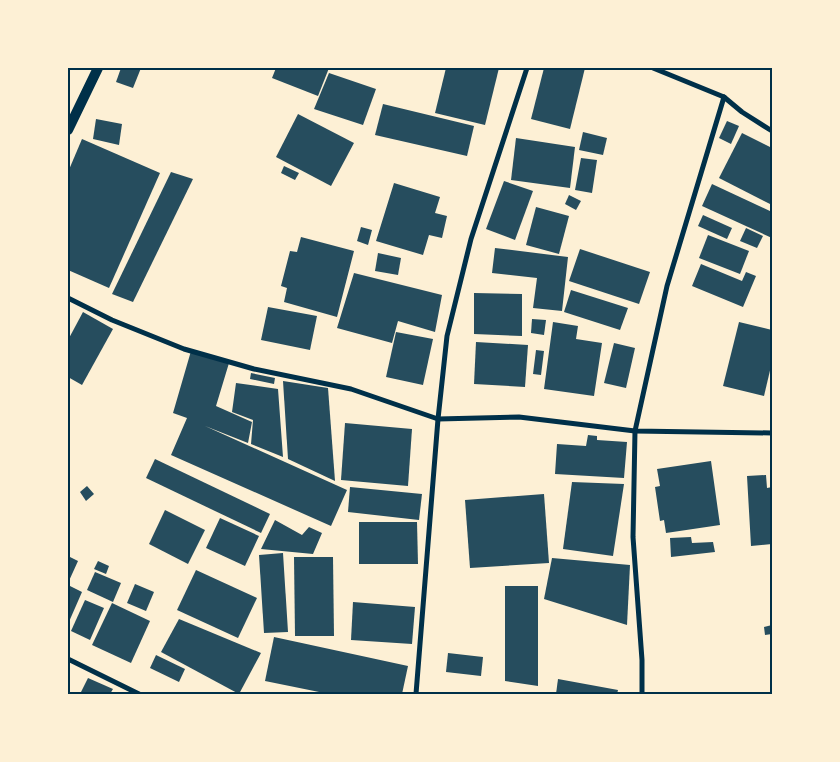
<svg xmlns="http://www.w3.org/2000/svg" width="840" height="762" viewBox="0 0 840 762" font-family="'Nunito Sans',sans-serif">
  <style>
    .building { fill: #264d5e }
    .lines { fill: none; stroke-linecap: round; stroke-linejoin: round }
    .minor { stroke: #003049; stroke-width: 5 }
    .secondary { stroke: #003049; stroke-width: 10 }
    .neatline { fill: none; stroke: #003049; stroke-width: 2 }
  </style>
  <rect width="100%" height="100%" fill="#fdf0d5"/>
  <!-- building -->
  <g class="building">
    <polygon points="121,68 141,68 133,88 116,82"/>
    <polygon points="276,68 329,68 318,96 272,78"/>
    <polygon points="446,68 499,68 485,125 435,113"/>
    <polygon points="544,68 585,68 570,129 531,119"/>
    <polygon points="329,73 376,89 363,125 314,109"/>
    <polygon points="383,104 474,126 467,156 375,135"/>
    <polygon points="298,114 354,143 331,186 276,157"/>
    <polygon points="96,119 122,124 119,145 93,139"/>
    <polygon points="727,121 739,126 731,144 719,138"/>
    <polygon points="583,132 607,138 603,155 579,150"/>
    <polygon points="742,133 772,148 772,205 719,178"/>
    <polygon points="516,138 575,147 570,188 511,180"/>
    <polygon points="82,139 160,173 109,288 68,270 68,172"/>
    <polygon points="581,158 597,160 592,193 575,190"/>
    <polygon points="284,166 299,173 295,180 281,173"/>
    <polygon points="171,172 193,179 133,302 112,294"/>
    <polygon points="504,181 533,191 515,240 486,229"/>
    <polygon points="394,183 440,197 435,213 447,216 442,238 429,235 423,255 376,241"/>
    <polygon points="712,184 772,212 772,238 702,206"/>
    <polygon points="569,195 581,201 576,210 565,204"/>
    <polygon points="536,207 569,216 559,254 526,245"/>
    <polygon points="703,215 732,228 727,239 698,226"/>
    <polygon points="361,227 372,230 368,245 357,241"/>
    <polygon points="746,228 763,236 757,248 740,241"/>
    <polygon points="708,235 749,251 740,274 699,258"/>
    <polygon points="301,237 354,251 337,317 284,302 287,288 281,286 290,251 297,252"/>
    <polygon points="495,248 568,257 562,311 533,308 537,278 492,273"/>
    <polygon points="580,249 650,272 639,304 569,281"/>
    <polygon points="378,253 401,258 398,275 375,271"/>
    <polygon points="701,264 742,281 746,272 756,276 743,307 692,286"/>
    <polygon points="354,273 442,295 435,332 398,321 392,343 337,328"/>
    <polygon points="571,290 628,308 620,330 564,312"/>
    <polygon points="474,293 522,294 522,336 474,334"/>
    <polygon points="268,307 317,316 310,350 261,340"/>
    <polygon points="83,312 113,329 82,385 68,377 68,340"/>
    <polygon points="532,319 546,320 544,335 531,333"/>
    <polygon points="553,322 578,326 576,339 602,343 594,396 544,389"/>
    <polygon points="739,322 772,330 772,362 764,396 723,386"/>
    <polygon points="396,332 433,339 423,385 386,377"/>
    <polygon points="476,342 528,345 525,387 474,384"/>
    <polygon points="614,343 635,348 626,388 604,383"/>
    <polygon points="536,350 544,351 541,375 533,374"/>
    <polygon points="191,351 229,363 216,406 252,422 248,443 205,426 347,490 331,526 171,455 187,418 173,413"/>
    <polygon points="251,373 275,378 274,384 250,379"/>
    <polygon points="283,381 328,388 335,481 288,459"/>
    <polygon points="236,383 278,389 283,457 251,444 253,420 232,412"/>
    <polygon points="345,423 412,429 408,486 341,480"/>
    <polygon points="588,435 597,436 597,440 627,442 624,478 555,474 557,444 586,446"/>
    <polygon points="155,459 270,514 261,533 146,478"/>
    <polygon points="711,461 720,525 666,533 664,520 660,521 655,487 660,486 657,469"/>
    <polygon points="766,475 767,488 772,487 772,544 751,546 747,476"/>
    <polygon points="572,482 624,484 613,556 563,549"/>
    <polygon points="87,486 94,494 86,501 80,492"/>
    <polygon points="350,487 422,494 419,520 348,512"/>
    <polygon points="544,494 549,563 470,568 465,500"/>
    <polygon points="165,510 205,530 188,564 149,544"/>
    <polygon points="220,518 259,536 245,566 206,548"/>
    <polygon points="275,520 302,535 309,527 322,533 313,554 261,549"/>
    <polygon points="359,522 417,522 418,564 359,564"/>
    <polygon points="691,537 692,543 713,542 715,552 671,557 670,538"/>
    <polygon points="283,553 288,632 264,633 259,555"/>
    <polygon points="68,556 78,561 68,583"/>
    <polygon points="294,557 333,557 334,636 295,636"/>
    <polygon points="552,558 630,565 627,625 544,599"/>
    <polygon points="98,561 109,566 106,574 94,569"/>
    <polygon points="196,570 257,598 238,638 177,610"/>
    <polygon points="95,572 121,583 113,602 87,590"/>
    <polygon points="135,584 154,592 146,611 127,603"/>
    <polygon points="68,585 82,592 68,624"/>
    <polygon points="505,586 538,586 538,686 505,681"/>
    <polygon points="85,600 104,608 90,640 71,631"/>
    <polygon points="353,602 415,607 412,644 351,640"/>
    <polygon points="112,603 150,621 131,663 92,645"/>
    <polygon points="179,619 261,653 239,694 161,652"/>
    <polygon points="772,625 772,634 765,635 764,627"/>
    <polygon points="274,637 408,666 402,694 329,694 265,681"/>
    <polygon points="448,653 483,657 481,676 446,672"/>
    <polygon points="156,655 185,669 179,682 150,668"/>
    <polygon points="88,678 113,689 110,694 80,694"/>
    <polygon points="558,679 618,690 617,694 556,694"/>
  </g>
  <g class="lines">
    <!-- minor -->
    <g class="minor">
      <polyline points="724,97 742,112 772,131"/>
      <polyline points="68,298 112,320 184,349 254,369 351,389 438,419 519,417 635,431 772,433"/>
      <polyline points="68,659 139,694"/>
      <polyline points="416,694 438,419 447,336 471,239 527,68"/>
      <polyline points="642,694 642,660 633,537 635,431 667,286 724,97 653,68"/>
    </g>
    <!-- secondary -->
    <polyline class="secondary" points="68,130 98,68"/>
  </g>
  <!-- border -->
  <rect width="840" height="762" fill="none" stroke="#fdf0d5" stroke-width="138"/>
  <rect x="69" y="69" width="702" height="624" class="neatline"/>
</svg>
